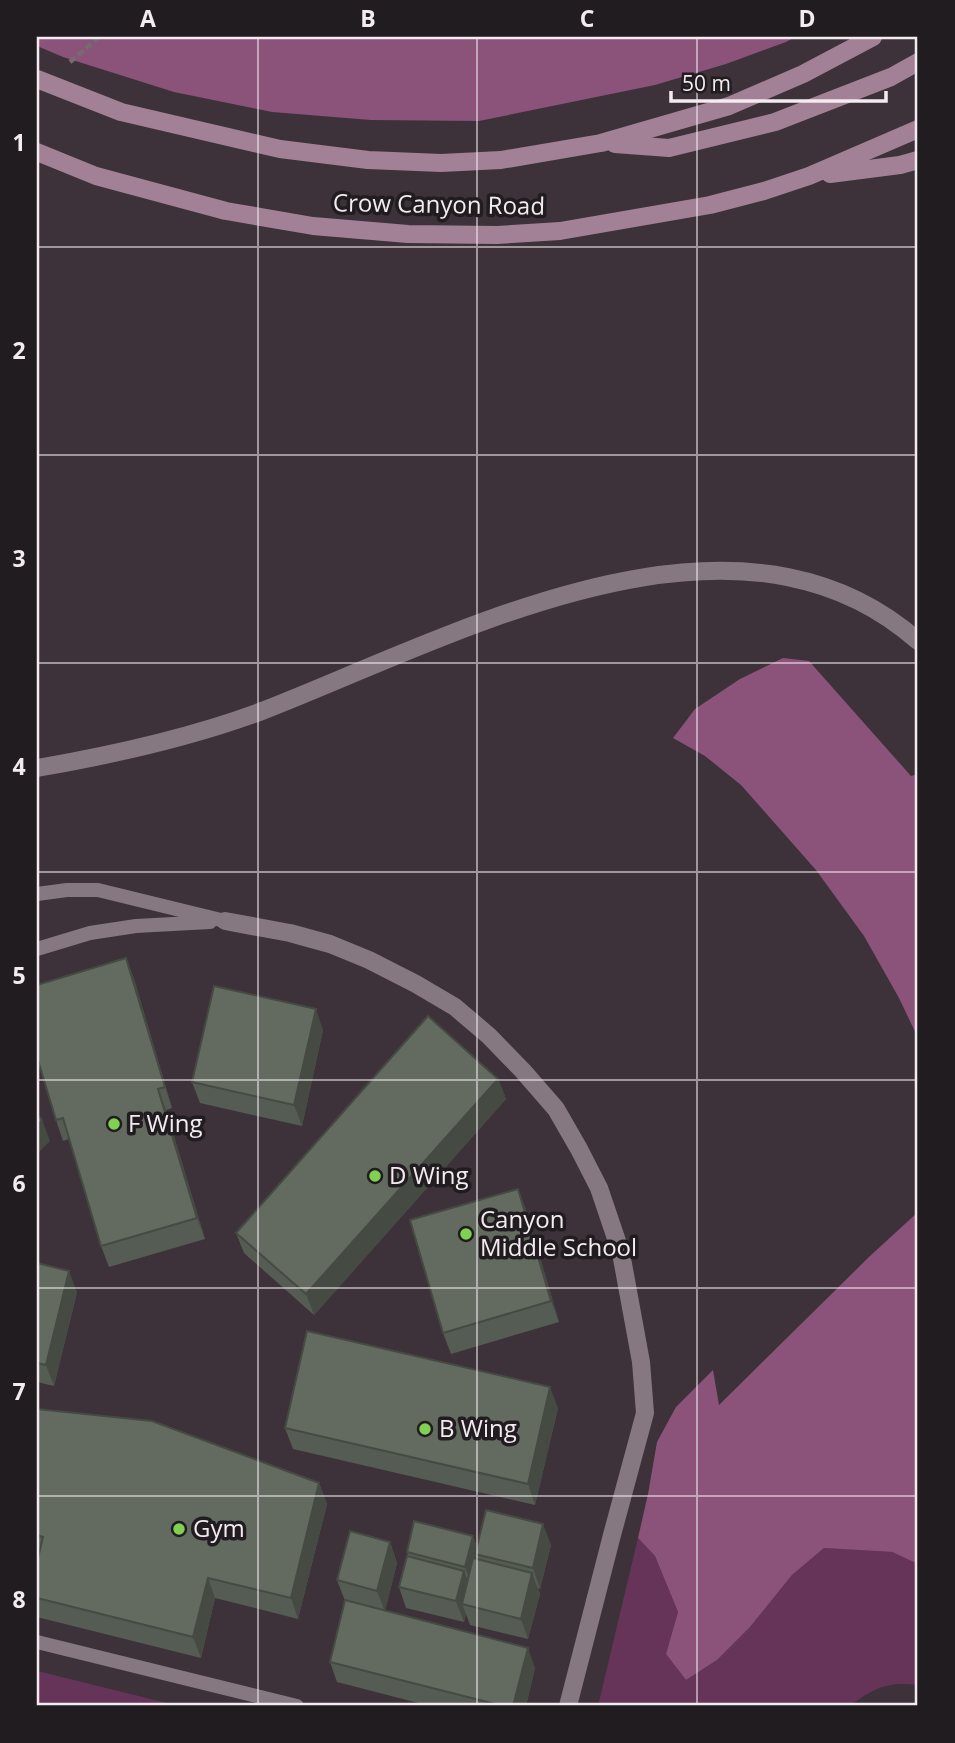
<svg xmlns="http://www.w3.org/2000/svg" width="955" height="1743" viewBox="0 0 955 1743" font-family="'Open Sans',sans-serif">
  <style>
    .green { fill: #673459 }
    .forest { fill: #8b527a }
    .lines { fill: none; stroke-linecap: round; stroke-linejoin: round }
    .path { stroke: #756b71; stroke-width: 4.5; stroke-dasharray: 7 3.5; stroke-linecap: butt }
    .lane { stroke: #857880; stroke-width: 14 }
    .street { stroke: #857880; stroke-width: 18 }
    .secondary { stroke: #a28197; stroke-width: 18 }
    .wall { fill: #555c53 }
    .shaded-wall { fill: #454b43 }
    .building { fill: #636b60; stroke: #454b43; stroke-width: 2 }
    .grid { fill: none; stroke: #f3ebf0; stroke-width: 2; stroke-opacity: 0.55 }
    .poi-dot { fill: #80d051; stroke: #211c1f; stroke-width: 2.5 }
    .labels { text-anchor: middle; stroke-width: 7; stroke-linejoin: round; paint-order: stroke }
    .street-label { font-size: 24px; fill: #f3ebf0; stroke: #211c1f }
    .poi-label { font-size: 24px; fill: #f3ebf0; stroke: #211c1f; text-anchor: start }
    .neatline { fill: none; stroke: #f3ebf0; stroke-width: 2.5 }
    .grid-label { font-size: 23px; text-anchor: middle; font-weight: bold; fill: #f3ebf0 }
  </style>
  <rect width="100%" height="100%" fill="#3d3239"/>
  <!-- green -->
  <g class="green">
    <path d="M638,1538L655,1556L678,1612L666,1654L686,1680L717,1660L750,1627L792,1575L824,1548L892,1552L918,1564V1685C887,1681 874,1688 849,1706H598Z"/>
    <polygon points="37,1671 179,1706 37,1706"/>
  </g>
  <!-- forest -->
  <g class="forest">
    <polygon points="37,37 795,37 786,42 726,64 655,85 479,121 371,120 272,112 174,92 63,57 37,46"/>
    <polygon points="783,658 809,661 911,776 918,774 918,1038 899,998 864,936 816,870 741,785 705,756 673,738 695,709 740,679"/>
    <polygon points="918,1212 918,1564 892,1552 824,1548 792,1575 750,1627 717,1660 686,1680 666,1654 678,1612 655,1556 638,1538 648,1494 657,1442 676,1407 713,1370 719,1405 870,1256"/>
  </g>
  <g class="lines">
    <!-- path -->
    <polyline class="path" points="70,62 99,37"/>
    <!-- lane -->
    <g class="lane">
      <polyline points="37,894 67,890 98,890 225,921"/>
      <polyline points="37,949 90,933 136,926 210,922"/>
      <polyline points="37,1642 297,1706"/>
    </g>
    <!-- street -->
    <g class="street">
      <path d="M37,768C112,755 190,738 262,711C451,638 734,479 918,641"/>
      <polyline points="225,921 290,933 330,944 369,960 416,984 455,1007 489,1036 523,1071 556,1109 579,1149 599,1188 621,1253 641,1362 645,1413 612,1535 568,1706"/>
    </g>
    <!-- secondary -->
    <g class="secondary">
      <polyline points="37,79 121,112 280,149 368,160 441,163 501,160 601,143 729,106 803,74 873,37"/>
      <polyline points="615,144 669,148 775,122 891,77 918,62"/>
      <polyline points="37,152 96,176 226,211 313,226 408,234 497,235 560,231 710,205 764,191 809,176 918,129"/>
      <polyline points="830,174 900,165 918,160"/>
    </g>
  </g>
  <!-- wall -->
  <g class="wall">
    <polygon points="126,958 134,979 172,1108 166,1110 205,1239 109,1267 101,1246 69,1139 63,1141 56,1120"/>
    <polygon points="323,1030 302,1126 200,1103 192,1082"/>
    <polygon points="498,1079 506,1099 314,1315 244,1253 236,1233"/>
    <polygon points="518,1189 526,1210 559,1322 451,1354 443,1333"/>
    <polygon points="37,1263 77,1292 54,1386 37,1382"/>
    <polygon points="558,1408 535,1505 293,1449 285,1428"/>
    <polygon points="37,1409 319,1483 327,1504 298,1619 215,1598 201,1658 37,1617 37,1562 39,1554 37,1554"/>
    <polygon points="473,1536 477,1547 551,1545 540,1589 538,1588 540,1594 528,1639 470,1625 466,1614 464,1622 406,1608 399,1587 408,1556 407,1552"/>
    <polygon points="390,1542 397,1563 385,1610 535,1668 526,1706 430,1706 337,1682 330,1662 345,1601 337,1580"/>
  </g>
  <!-- shaded-wall -->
  <g class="shaded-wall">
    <polygon points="126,958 134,979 172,1108 165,1087"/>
    <polygon points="316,1009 323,1030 302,1126 294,1105"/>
    <polygon points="498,1079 506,1099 314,1315 306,1294"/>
    <polygon points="158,1089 166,1110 205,1239 197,1218"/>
    <polygon points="42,1120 50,1141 37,1154 37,1126"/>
    <polygon points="518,1189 526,1210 559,1322 551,1301"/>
    <polygon points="69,1271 77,1292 54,1386 46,1365"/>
    <polygon points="550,1387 558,1408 535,1505 528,1484"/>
    <polygon points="319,1483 327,1504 298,1619 291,1598"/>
    <polygon points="543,1524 551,1545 540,1589 533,1568"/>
    <polygon points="473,1536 480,1555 475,1554 479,1564 473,1588 465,1567"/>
    <polygon points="390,1542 397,1563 385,1612 377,1591"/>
    <polygon points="464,1571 472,1592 462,1604 466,1614 464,1622 456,1601"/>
    <polygon points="532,1573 540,1594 528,1639 521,1619"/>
    <polygon points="208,1578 215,1598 201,1658 193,1637"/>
    <polygon points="528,1648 535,1668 526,1706 513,1706"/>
  </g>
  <!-- building -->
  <g class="building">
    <polygon points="126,958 165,1087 158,1089 197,1218 101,1246 63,1118 56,1120 37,1057 37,985"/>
    <polygon points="214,986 316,1009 294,1105 192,1082"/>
    <polygon points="428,1016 498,1079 306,1294 236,1233"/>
    <polygon points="37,1114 42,1120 37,1126"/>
    <polygon points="518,1189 551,1301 443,1333 410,1220"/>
    <polygon points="37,1263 69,1271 46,1365 37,1363"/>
    <polygon points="307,1331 550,1387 528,1484 285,1428"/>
    <polygon points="37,1409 152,1421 319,1483 291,1598 208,1578 193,1637 37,1598 37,1562 43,1537 37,1535"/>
    <polygon points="486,1510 543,1524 533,1568 475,1554"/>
    <polygon points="414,1521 473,1536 465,1567 407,1552"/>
    <polygon points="350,1531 390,1542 377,1591 337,1580"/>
    <polygon points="407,1556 464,1571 456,1601 399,1587"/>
    <polygon points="473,1558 532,1573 521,1619 462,1604"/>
    <polygon points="345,1600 528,1648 513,1706 503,1706 330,1662"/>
  </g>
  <!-- grid -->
  <path class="grid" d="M258,37V1706M477,37V1706M697,37V1706M37,247H918M37,455H918M37,663H918M37,872H918M37,1080H918M37,1288H918M37,1496H918"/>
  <!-- markers -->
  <g class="poi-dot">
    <circle cx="114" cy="1124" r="7"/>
    <circle cx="375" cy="1176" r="7"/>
    <circle cx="466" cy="1234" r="7"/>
    <circle cx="425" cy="1429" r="7"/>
    <circle cx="179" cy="1529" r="7"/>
  </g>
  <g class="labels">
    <!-- street labels -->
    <g class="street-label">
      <text transform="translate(439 205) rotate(1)" y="8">Crow Canyon Road</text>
    </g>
    <!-- poi labels -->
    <g class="poi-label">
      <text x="128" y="1132">F Wing</text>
      <text x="389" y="1184">D Wing</text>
      <text x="480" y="1228">Canyon<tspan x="480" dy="28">Middle School</tspan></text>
      <text x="439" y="1437">B Wing</text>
      <text x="193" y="1537">Gym</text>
    </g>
  </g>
  <!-- border -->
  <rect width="955" height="1743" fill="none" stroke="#211c1f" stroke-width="77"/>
  <!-- scale -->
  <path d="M671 91v10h215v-10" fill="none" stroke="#f3ebf0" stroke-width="3.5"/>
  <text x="682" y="91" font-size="21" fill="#f3ebf0" stroke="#211c1f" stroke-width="5" paint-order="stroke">50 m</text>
  <rect x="38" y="38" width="878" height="1666" class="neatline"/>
  <g class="grid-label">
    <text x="148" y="27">A</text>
    <text x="368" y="27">B</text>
    <text x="587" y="27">C</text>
    <text x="807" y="27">D</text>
    <text x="19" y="151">1</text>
    <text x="19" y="359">2</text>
    <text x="19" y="567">3</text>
    <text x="19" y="775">4</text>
    <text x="19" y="984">5</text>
    <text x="19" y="1192">6</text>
    <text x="19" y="1400">7</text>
    <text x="19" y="1608">8</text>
  </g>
</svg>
